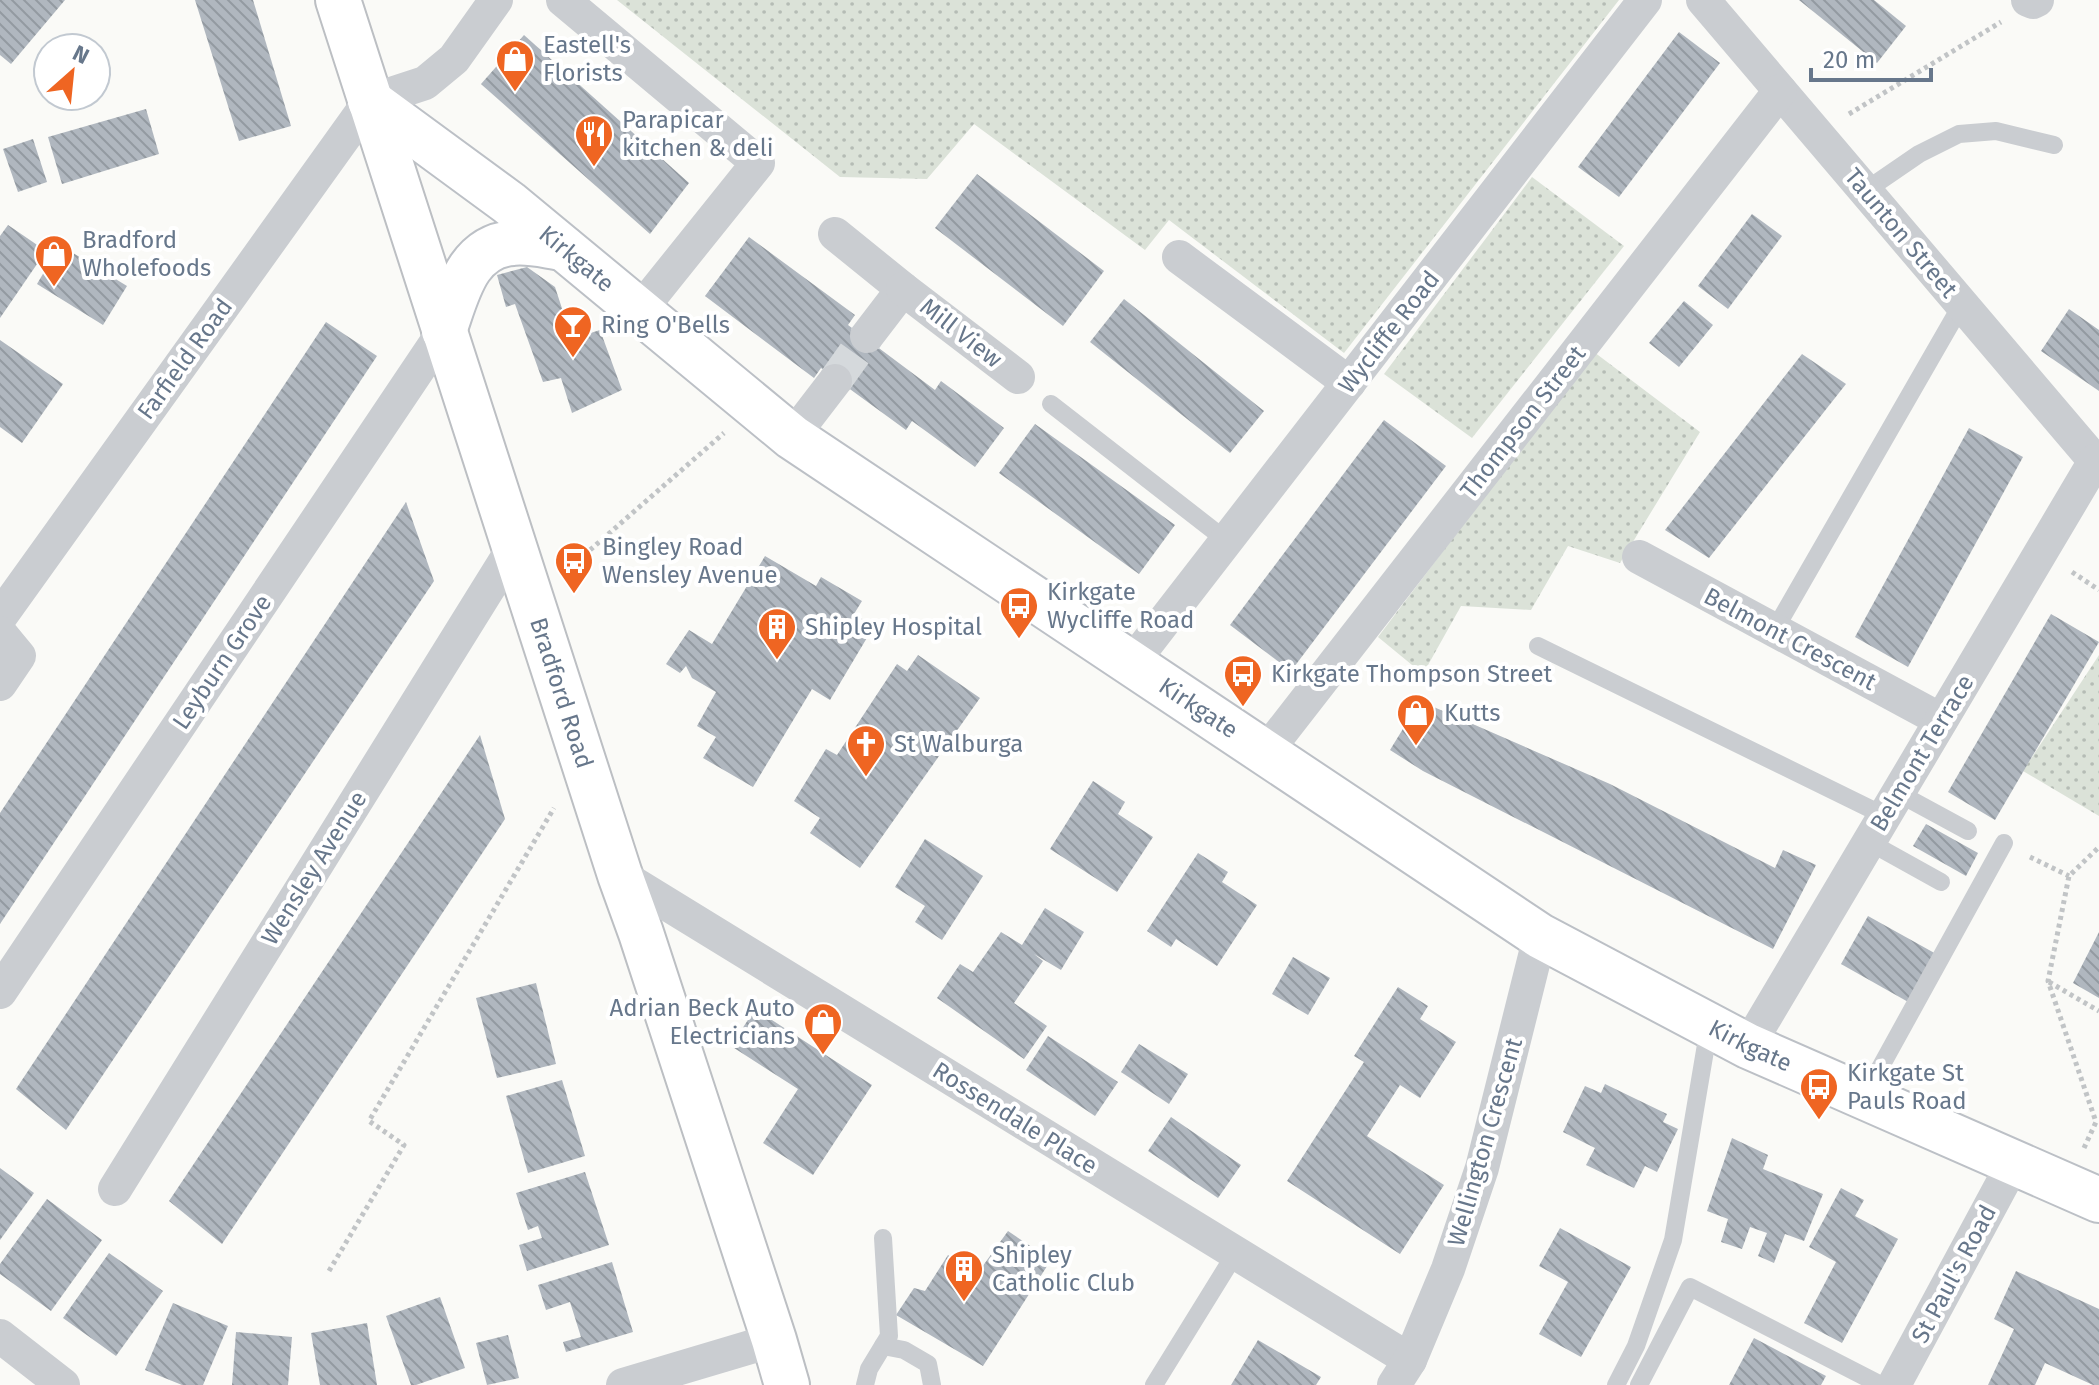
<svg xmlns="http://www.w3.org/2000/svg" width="2099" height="1385" viewBox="0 0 2099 1385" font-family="'Fira Sans',sans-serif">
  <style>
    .grass { fill: url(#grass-dots) }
    .building { fill: url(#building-back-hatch) }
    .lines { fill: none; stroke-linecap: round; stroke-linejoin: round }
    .street-tunnel { stroke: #d5d9dc; stroke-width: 34; stroke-dasharray: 34 17; stroke-linecap: butt }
    .secondary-casing { stroke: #bcc0c6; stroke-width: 48 }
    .highway-casing { stroke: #bcbfc3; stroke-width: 48 }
    .path { stroke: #c1c4c6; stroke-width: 5; stroke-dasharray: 4 4; stroke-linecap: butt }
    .lane { stroke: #cacdd1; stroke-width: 18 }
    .street { stroke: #cacdd1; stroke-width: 34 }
    .secondary { stroke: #fff; stroke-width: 44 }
    .highway { stroke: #fff; stroke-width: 44 }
    .labels { text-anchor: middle; stroke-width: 8; stroke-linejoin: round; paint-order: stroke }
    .poi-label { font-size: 24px; fill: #67778b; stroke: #fff; text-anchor: start }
    .street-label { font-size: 24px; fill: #67778b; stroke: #fff }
  </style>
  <defs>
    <pattern id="grass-dots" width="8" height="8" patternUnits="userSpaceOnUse" patternTransform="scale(2)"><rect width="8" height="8" fill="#dbe2d8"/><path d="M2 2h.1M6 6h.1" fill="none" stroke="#b5bcb5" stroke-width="1.8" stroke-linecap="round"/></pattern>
    <pattern id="building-back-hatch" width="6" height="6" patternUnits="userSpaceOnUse" patternTransform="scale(2)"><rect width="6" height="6" fill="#b0b7bf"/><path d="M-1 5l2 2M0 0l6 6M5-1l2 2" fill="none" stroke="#939aa1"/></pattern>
  </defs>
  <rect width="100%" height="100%" fill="#fafaf7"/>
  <!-- grass -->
  <g class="grass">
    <polygon points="617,0 1619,0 1344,353 1169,220 1145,250 974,124 927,179 840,177"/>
    <polygon points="1532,177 1624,246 1472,438 1384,374"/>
    <polygon points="1594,352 1700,432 1620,563 1568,546 1531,610 1461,606 1423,674 1378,637"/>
    <polygon points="2099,655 2099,816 2023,771"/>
  </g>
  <!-- building -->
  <g class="building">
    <polygon points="0,0 65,0 11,64 0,55"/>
    <polygon points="195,0 253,0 291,126 239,141"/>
    <polygon points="1799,0 1874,0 1906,26 1877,63"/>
    <polygon points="1679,32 1720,63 1619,197 1578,167"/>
    <polygon points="524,35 689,183 650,234 481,84"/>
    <polygon points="146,109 159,154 62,184 48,137"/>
    <polygon points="33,139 47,182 18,192 3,149"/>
    <polygon points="977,174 1104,271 1063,326 935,228"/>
    <polygon points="1752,214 1782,236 1728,309 1698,286"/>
    <polygon points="8,225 46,251 0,318 0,236"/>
    <polygon points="749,237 855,315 848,325 935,390 941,381 1004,428 975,467 912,421 906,430 821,368 814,378 705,296"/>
    <polygon points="60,245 127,286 103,325 37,284"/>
    <polygon points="527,267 555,287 572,339 600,330 622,390 572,413 561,378 543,382 515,304 506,307 497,275"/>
    <polygon points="1124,299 1264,411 1230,453 1090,342"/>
    <polygon points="1684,301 1713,325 1679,367 1649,343"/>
    <polygon points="2069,309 2099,330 2099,391 2041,351"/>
    <polygon points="326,322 377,356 0,924 0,813"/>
    <polygon points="0,340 63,384 22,443 0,427"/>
    <polygon points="1802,354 1846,384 1709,558 1665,530"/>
    <polygon points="1384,420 1446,466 1291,671 1230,625"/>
    <polygon points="1035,424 1175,525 1139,574 999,473"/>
    <polygon points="1969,428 2023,457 1908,667 1855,637"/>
    <polygon points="406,502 434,581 66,1130 16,1089"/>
    <polygon points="765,556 816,586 821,577 862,601 854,614 874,626 830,700 812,689 753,787 703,758 716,737 697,726 716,692 692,678 686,666 680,673 666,664 689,630 712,644"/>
    <polygon points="2051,614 2099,642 1995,820 1948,792"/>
    <polygon points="918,655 980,698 860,868 810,833 820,818 794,801 826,749 837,755 897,664 907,671"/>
    <polygon points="1420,701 1610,784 1775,868 1783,850 1816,865 1773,949 1423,771 1390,750"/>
    <polygon points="480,735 505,819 222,1244 169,1201"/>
    <polygon points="1093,781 1125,802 1118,814 1153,837 1117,892 1050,849"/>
    <polygon points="1926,824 1978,853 1966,876 1913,846"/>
    <polygon points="925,839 983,876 942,940 915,922 925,906 895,887"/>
    <polygon points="1198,853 1228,872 1222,882 1257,905 1217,966 1176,939 1171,947 1147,931"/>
    <polygon points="1045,908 1084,932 1061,970 1034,954 1043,961 1014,1003 1047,1026 1024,1059 937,998 960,964 973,972 1001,932 1022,945"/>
    <polygon points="1868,916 1938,955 1910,1003 1841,964"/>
    <polygon points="2099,932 2099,998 2073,983"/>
    <polygon points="1293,957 1330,978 1308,1015 1272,994"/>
    <polygon points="536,983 556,1064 497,1078 476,998"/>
    <polygon points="1398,987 1428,1006 1420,1019 1456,1042 1420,1098 1400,1085 1367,1136 1444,1185 1400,1254 1287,1181 1364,1062 1354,1056"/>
    <polygon points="755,1009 872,1085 813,1175 763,1143 798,1089 731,1046"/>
    <polygon points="1048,1036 1118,1082 1095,1116 1026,1070"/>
    <polygon points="1139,1044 1188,1074 1169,1104 1121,1072"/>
    <polygon points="562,1080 585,1156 528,1173 506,1096"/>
    <polygon points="1605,1084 1667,1114 1663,1122 1678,1129 1657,1172 1645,1166 1634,1188 1586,1165 1595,1148 1563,1132 1585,1086 1601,1093"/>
    <polygon points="1171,1117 1241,1165 1218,1198 1148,1151"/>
    <polygon points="1732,1138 1768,1155 1763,1169 1823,1194 1804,1241 1785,1234 1774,1263 1758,1256 1767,1233 1750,1227 1742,1249 1721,1242 1728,1219 1707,1211"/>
    <polygon points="0,1168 34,1193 0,1240"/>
    <polygon points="585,1172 609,1245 527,1271 519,1245 542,1238 538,1226 528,1230 516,1193"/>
    <polygon points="1841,1188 1864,1200 1855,1216 1898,1239 1842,1343 1804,1323 1836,1262 1809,1247"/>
    <polygon points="47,1199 102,1240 51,1311 0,1274 0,1264"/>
    <polygon points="1560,1228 1631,1267 1581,1357 1539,1334 1568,1282 1539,1266"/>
    <polygon points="1008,1231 1051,1260 983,1366 896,1315 914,1288 925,1291 948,1255 977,1274"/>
    <polygon points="109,1253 163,1291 116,1356 63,1318"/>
    <polygon points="612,1262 633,1332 566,1352 563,1342 581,1337 570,1302 546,1310 538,1285"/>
    <polygon points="2016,1271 2099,1309 2099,1385 2093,1385 2045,1363 2035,1385 1988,1385 2014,1329 1994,1319"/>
    <polygon points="440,1297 465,1368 416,1385 411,1385 386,1316"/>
    <polygon points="173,1303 228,1326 203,1385 182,1385 145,1370"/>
    <polygon points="367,1323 377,1385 320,1385 311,1333"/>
    <polygon points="236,1332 292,1337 288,1385 232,1385"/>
    <polygon points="508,1335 519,1378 487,1385 476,1343"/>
    <polygon points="1754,1338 1826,1376 1821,1385 1729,1385"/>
    <polygon points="1258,1340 1321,1377 1316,1385 1231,1385"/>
  </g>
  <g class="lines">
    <!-- street-tunnel -->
    <polyline class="street-tunnel" points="835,381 867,336"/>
    <defs>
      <g id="secondary">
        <path id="s1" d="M370,101L509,203L792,437L1540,936L1748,1046L2099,1200"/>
        <path d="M444,331C457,295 466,246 513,243C529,241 547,246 563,248"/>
      </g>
      <g id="highway">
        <path id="s2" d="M338,0L620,875L641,933L774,1340L787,1385"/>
      </g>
    </defs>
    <!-- secondary casing -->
    <use href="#secondary" class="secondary-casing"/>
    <!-- highway casing -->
    <use href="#highway" class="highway-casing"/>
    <!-- path -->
    <g class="path">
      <polyline points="1849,114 2001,22"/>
      <polyline points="566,571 724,433"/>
      <polyline points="2072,572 2099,590"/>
      <polyline points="2030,857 2069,876"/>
      <polyline points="2049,982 2099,1011"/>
      <polyline points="2084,1148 2096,1122 2048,981 2069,876 2099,847"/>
      <polyline points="329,1271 404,1145 369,1121 554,808"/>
    </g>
    <!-- lane -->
    <g class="lane">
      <polyline points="1865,191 1919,154 1959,134 1996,131 2054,145"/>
      <polyline points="1051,404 1227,541"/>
      <polyline points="1774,631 1962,304"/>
      <polyline points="1538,646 1885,816"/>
      <polyline points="1898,793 1968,831"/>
      <polyline points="1869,842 1941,882"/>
      <polyline points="1864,1097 2004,843"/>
      <polyline points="883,1346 904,1350 928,1364 932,1385"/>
      <polyline points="865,1385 869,1369 889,1336 883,1238"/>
      <polyline points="1154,1385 1235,1254"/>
      <polyline points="1616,1385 1636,1346 1673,1240 1709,1027"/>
      <polyline points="1639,1385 1690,1287 1881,1385"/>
    </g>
    <!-- street -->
    <g class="street">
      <polyline points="563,0 758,163 640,310"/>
      <polyline points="1703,0 2095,461 2099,464"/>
      <polyline points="2028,0 2033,2 2037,0"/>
      <polyline points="835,234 903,289 867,336"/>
      <polyline points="1179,257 1349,383"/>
      <polyline points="903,289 1018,377"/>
      <polyline points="792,437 835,381"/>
      <polyline points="1639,557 1941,720"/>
      <polyline points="0,617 370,101 425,83 454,59 496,0"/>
      <polyline points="0,633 19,656 0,684"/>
      <polyline points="1131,664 1645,0"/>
      <polyline points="1265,753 1780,91"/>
      <polyline points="620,875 1410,1360"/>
      <polyline points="0,992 444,331"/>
      <polyline points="1748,1046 2095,461"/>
      <polyline points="115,1189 514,547"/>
      <polyline points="0,1336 63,1385"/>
      <polyline points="623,1385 774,1340"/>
      <polyline points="1394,1385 1410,1360 1448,1269 1482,1168 1540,936"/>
      <polyline points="1894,1385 2014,1162"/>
    </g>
    <!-- secondary -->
    <use href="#secondary" class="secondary"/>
    <!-- highway -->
    <use href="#highway" class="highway"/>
  </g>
  <!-- icons -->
  <defs>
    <symbol id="shop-pin" viewBox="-11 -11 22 30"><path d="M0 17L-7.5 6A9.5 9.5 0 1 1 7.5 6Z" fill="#ef6522" stroke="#fff"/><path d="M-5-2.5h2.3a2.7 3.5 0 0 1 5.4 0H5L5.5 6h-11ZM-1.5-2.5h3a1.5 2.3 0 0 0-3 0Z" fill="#fff"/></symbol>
    <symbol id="restaurant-pin" viewBox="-11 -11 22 30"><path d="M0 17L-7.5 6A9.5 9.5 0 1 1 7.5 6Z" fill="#ef6522" stroke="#fff"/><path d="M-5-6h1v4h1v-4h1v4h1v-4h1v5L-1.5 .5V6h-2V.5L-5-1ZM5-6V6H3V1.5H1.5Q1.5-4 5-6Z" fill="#fff"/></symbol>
    <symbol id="bar-pin" viewBox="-11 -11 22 30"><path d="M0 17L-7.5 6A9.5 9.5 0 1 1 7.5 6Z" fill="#ef6522" stroke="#fff"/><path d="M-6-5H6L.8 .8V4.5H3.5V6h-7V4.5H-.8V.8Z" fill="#fff"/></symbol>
    <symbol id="bus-pin" viewBox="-11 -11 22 30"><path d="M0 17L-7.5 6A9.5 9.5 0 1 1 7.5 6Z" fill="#ef6522" stroke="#fff"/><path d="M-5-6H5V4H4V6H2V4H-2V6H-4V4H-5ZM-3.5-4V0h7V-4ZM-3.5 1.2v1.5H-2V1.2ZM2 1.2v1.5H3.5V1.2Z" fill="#fff"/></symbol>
    <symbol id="building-pin" viewBox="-11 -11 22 30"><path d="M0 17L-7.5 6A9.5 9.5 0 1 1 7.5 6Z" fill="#ef6522" stroke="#fff"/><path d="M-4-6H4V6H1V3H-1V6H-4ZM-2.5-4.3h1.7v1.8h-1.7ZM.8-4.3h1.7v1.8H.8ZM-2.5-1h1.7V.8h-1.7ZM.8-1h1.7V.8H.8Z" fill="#fff"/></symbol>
    <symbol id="church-pin" viewBox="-11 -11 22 30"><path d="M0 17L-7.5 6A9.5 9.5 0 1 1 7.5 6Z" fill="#ef6522" stroke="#fff"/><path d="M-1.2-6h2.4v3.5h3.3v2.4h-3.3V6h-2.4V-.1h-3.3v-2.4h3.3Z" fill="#fff"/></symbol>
  </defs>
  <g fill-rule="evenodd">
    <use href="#shop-pin" x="493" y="37" width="44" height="60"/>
    <use href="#restaurant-pin" x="572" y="112" width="44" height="60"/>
    <use href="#shop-pin" x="32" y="232" width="44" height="60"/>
    <use href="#bar-pin" x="551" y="303" width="44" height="60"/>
    <use href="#bus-pin" x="552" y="539" width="44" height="60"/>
    <use href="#bus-pin" x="997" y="584" width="44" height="60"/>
    <use href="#building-pin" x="755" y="605" width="44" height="60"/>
    <use href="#bus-pin" x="1221" y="652" width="44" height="60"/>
    <use href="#shop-pin" x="1394" y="691" width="44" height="60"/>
    <use href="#church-pin" x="844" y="722" width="44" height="60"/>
    <use href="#shop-pin" x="801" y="1000" width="44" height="60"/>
    <use href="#bus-pin" x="1797" y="1065" width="44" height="60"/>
    <use href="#building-pin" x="942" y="1247" width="44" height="60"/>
  </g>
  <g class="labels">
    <!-- poi labels -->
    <g class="poi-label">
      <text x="543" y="53">Eastell's<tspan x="543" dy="28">Florists</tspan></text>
      <text x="622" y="128">Parapicar<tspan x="622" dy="28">kitchen &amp; deli</tspan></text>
      <text x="82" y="248">Bradford<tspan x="82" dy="28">Wholefoods</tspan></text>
      <text x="601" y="333">Ring O'Bells</text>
      <text x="602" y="555">Bingley Road<tspan x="602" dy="28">Wensley Avenue</tspan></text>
      <text x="1047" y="600">Kirkgate<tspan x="1047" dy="28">Wycliffe Road</tspan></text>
      <text x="805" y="635">Shipley Hospital</text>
      <text x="1271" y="682">Kirkgate Thompson Street</text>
      <text x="1444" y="721">Kutts</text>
      <text x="894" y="752">St Walburga</text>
      <text x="795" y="1016" text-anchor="end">Adrian Beck Auto<tspan x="795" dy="28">Electricians</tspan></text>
      <text x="1847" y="1081">Kirkgate St<tspan x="1847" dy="28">Pauls Road</tspan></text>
      <text x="992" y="1263">Shipley<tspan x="992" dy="28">Catholic Club</tspan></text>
    </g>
    <!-- street labels -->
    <g class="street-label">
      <text transform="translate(1901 233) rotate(50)" y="8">Taunton Street</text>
      <text dy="8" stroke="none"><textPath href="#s1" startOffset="260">Kirkgate</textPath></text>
      <text transform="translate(1389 332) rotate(-52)" y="8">Wycliffe Road</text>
      <text transform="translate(961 333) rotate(38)" y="8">Mill View</text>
      <text transform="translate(185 359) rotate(-54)" y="8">Farfield Road</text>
      <text transform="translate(1523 422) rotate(-52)" y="8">Thompson Street</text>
      <text transform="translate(1790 639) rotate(28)" y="8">Belmont Crescent</text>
      <text transform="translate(222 662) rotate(-56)" y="8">Leyburn Grove</text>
      <text dy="8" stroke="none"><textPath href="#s2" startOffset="728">Bradford Road</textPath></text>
      <text dy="8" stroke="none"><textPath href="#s1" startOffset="1028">Kirkgate</textPath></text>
      <text transform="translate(1922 753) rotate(-59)" y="8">Belmont Terrace</text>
      <text transform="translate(314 868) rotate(-58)" y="8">Wensley Avenue</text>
      <text dy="8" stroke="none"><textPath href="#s1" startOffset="1676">Kirkgate</textPath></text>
      <text transform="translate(1015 1118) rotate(32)" y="8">Rossendale Place</text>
      <text transform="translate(1485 1142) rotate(-74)" y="8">Wellington Crescent</text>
      <text transform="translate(1954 1274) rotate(-62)" y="8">St Paul's Road</text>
    </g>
  </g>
  <!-- north arrow -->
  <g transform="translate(72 72) rotate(27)"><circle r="38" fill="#ffffff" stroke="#c2c9d1" stroke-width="2"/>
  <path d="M0-6L14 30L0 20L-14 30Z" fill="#ef6522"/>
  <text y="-12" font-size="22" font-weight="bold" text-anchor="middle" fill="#67778b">N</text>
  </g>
  <!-- scale -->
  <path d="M1811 68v12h120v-12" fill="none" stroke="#67778b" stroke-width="4"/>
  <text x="1823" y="68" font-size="24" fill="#67778b" stroke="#ffffff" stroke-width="6" paint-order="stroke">20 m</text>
</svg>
